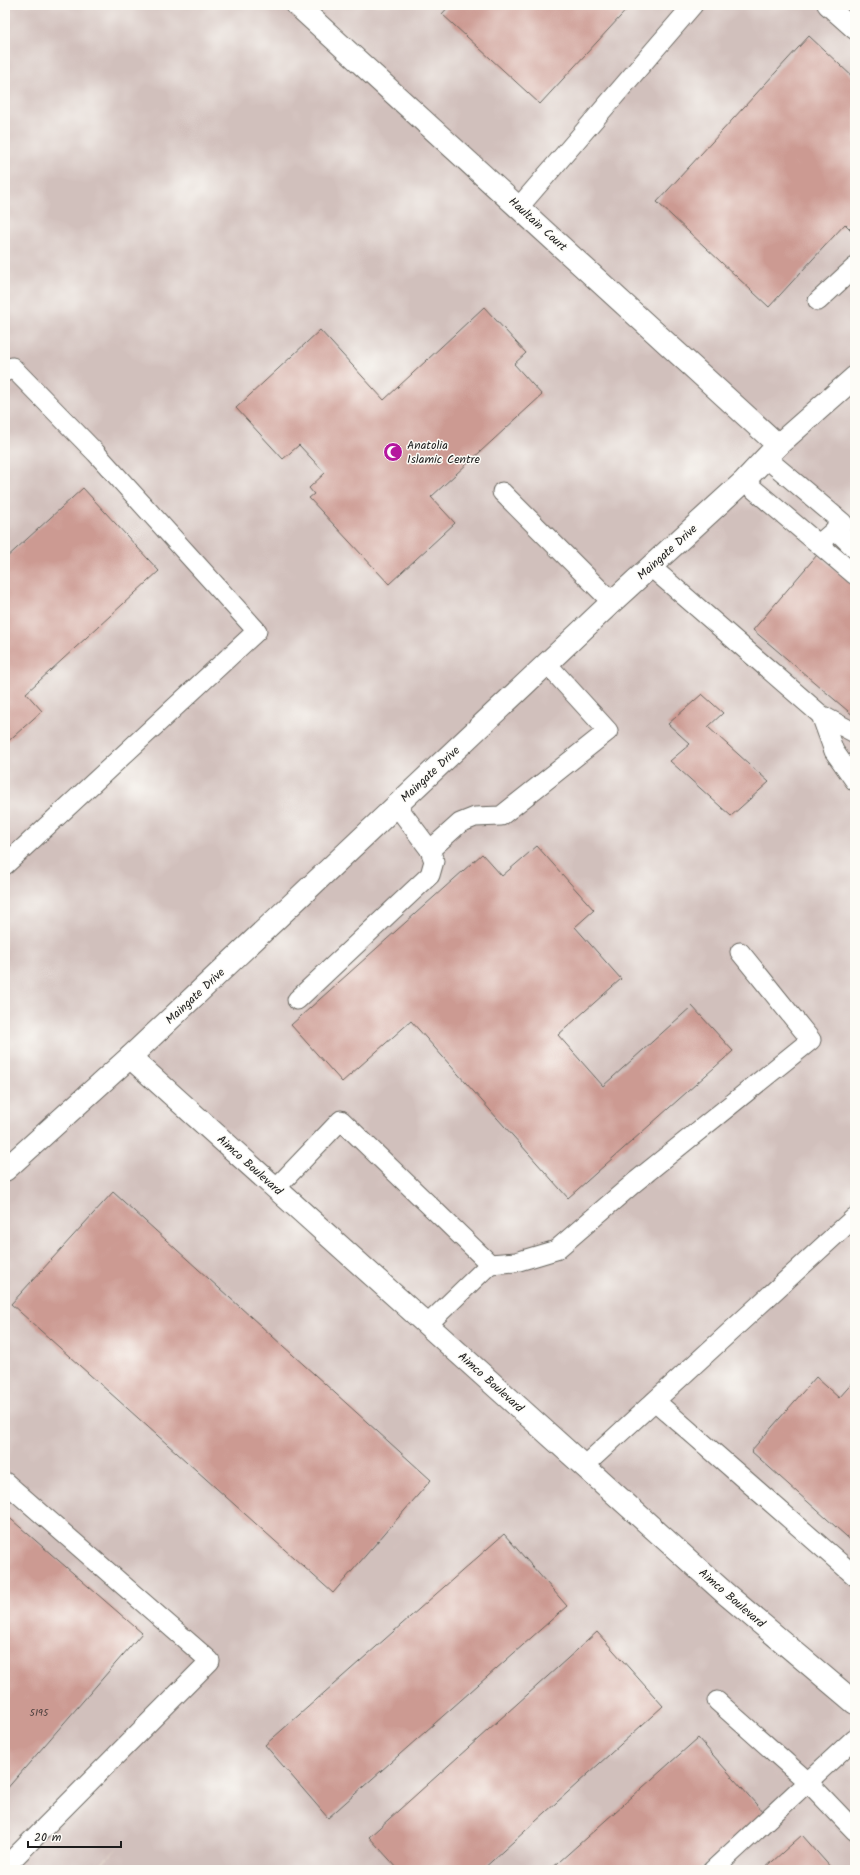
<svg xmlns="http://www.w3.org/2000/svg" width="860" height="1875" viewBox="0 0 860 1875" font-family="Kalam,sans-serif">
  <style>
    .industrial { fill: #d1c0bc }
    .building { fill: #cc9a92 }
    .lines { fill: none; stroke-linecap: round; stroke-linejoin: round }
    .service-casing { stroke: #68655e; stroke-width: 21 }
    .minor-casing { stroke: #68655e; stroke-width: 24 }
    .service { stroke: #fff; stroke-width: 19 }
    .minor { stroke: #fff; stroke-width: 22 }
    .labels { text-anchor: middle; stroke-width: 3; stroke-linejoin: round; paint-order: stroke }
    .number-label { font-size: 10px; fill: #483c3a }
    .street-label { font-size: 12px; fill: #1c1c1c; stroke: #fdfcf7 }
    .poi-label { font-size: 12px; fill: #1c1c1c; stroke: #fdfcf7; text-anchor: start }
  </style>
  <rect width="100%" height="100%" fill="#fdfcf7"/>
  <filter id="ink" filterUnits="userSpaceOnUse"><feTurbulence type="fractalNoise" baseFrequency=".025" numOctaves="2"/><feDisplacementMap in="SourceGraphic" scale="8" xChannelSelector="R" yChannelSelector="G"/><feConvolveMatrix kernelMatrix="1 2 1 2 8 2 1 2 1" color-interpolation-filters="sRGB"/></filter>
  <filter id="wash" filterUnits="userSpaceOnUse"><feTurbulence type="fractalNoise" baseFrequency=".012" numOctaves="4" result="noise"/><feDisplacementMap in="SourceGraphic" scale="16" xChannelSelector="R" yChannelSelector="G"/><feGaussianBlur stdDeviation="0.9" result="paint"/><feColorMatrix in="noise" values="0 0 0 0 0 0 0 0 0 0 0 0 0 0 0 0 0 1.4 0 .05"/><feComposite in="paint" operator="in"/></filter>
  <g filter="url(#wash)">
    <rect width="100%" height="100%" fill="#f5edd9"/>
    <!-- industrial -->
    <polygon class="industrial" points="5,5 855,5 855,1870 95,1870 120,1846 93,1870 5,1870"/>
    <g id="blocks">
      <!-- building -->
      <g class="building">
        <polygon points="450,5 631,5 540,104 442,14"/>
        <polygon points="809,36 855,79 855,234 845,224 769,307 657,202"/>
        <polygon points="484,307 526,353 514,364 542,395 431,497 455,523 389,584 309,498 314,494 309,488 325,473 299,445 283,459 236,408 320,330 384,400"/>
        <polygon points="83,488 159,571 26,693 42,711 5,744 5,559"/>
        <polygon points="817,555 855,587 855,717 753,630"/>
        <polygon points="702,694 723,713 708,727 769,782 731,816 670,761 690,744 668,724"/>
        <polygon points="537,846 594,910 575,927 621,979 558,1035 603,1086 692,1006 733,1051 568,1198 411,1021 342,1082 291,1025 482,854 502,876"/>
        <polygon points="113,1192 431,1480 333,1593 11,1304"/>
        <polygon points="816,1377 839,1398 855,1380 855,1544 751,1451"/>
        <polygon points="5,1514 142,1633 5,1791"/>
        <polygon points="504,1534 567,1606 328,1818 265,1745"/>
        <polygon points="597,1632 663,1706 482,1870 399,1870 369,1837"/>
        <polygon points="698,1738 763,1812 698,1870 550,1870"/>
        <polygon points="802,1835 833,1870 763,1870"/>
      </g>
    </g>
  </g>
  <g filter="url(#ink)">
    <use href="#blocks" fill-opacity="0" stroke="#68655e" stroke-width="1"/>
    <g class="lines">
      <defs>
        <g id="service">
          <polyline points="827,5 855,30"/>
          <polyline points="519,207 693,5"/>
          <polyline points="818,301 855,267"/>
          <polyline points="5,372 12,367 96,453 257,631 5,865"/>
          <polyline points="766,458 843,523 819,544"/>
          <polyline points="744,481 855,575"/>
          <polyline points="502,492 612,602"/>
          <polyline points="835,529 855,549"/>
          <polyline points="651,567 821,715 855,733"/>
          <polyline points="821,715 834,751 855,781"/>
          <polyline points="397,806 430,850 460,823 475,817 501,816 608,731 547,664"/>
          <polyline points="297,1000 430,875 434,861 430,850"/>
          <polyline points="276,1188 341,1120 490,1264 427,1325"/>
          <polyline points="490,1264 516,1262 556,1250 635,1182 811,1040 740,952"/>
          <polyline points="655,1401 855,1576"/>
          <polyline points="584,1466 855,1217"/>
          <polyline points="5,1482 210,1661 5,1867"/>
          <polyline points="717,1701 808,1782 855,1831"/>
          <polyline points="713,1870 855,1738"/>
        </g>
        <g id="minor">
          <polyline points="297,5 778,445"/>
          <polyline points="130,1057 726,1594 855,1703"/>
          <polyline points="5,1170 130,1057 612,602 744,481 778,445 855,377"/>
        </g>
      </defs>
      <!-- service casing -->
      <use href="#service" class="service-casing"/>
      <!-- minor casing -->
      <use href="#minor" class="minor-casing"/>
      <!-- service -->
      <use href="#service" class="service"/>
      <!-- minor -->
      <use href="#minor" class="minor"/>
    </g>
  </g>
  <!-- icons -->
  <defs>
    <symbol id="mosque-disc" viewBox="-11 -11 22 22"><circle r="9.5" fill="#b5179e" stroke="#fdfcf7"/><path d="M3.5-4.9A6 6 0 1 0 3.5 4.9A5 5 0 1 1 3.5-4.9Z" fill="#fff"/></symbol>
  </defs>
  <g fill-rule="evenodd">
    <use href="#mosque-disc" x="382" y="441" width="22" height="22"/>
  </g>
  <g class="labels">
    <!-- number labels -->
    <g class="number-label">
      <text x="39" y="1716">5195</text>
    </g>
    <!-- street labels -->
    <g class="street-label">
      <text transform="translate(538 224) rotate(42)" y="4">Haultain Court</text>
      <text transform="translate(667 552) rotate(-42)" y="4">Maingate Drive</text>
      <text transform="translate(430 774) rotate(-43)" y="4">Maingate Drive</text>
      <text transform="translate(195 996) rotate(-43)" y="4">Maingate Drive</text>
      <text transform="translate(250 1165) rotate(42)" y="4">Aimco Boulevard</text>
      <text transform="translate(491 1382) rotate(42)" y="4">Aimco Boulevard</text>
      <text transform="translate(732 1598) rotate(41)" y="4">Aimco Boulevard</text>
    </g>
    <!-- poi labels -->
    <g class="poi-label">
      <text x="407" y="449">Anatolia<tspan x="407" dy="14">Islamic Centre</tspan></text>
    </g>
  </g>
  <!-- margin -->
  <rect width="860" height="1875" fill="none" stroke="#fdfcf7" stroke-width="20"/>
  <!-- scale -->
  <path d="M28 1841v6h93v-6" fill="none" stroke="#1c1c1c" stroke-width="2"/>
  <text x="34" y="1841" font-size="12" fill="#1c1c1c" stroke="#fdfcf7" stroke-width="3" paint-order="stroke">20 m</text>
</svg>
